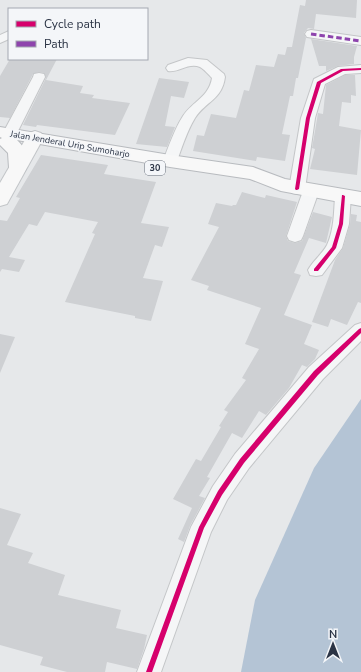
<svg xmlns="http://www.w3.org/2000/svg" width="361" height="672" viewBox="0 0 361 672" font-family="'Nunito Sans',sans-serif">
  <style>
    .water { fill: #b4c4d5 }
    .building { fill: #ced0d3 }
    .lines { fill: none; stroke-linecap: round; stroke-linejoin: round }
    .minor-casing { stroke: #c4c6c8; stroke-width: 2 }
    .major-casing { stroke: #c2c5c8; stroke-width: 2 }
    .highway-casing { stroke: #b8bbbf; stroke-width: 2 }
    .minor { fill: #f5f6f7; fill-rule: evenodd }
    .major { fill: #f8f8f8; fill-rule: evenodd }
    .highway { fill: #f8f8f8; fill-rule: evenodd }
    .quiet { stroke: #8e44ad; stroke-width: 3; stroke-dasharray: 5.5 3; stroke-linecap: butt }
    .cycleway-casing { stroke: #f4f6f9; stroke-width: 3 }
    .cycleway { fill: #d6006c; fill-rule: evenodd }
    .labels { text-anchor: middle; stroke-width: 3; stroke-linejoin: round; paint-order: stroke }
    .far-street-label { font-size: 9px; fill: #2b3445; stroke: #f4f6f9 }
    .shield { fill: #f4f6f9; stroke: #676e7b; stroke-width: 1 }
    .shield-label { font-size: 9px; font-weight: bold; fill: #2b3445 }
  </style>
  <rect width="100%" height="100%" fill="#e6e8ea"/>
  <!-- water -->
  <polygon class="water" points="361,399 361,672 241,672 255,600 314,468"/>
  <!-- building -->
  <g class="building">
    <polygon points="306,0 357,0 356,18 316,14 314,29 308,28 304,33 306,38 298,78 296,78 293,96 290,96 282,134 290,135 285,161 257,157 256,161 193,151 197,135 204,136 211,114 236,118 244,90 249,91 256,65 274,67 278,54 285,55 287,47 292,47 300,5 305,6"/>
    <polygon points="311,39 357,46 354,57 354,64 338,66 326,71 326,66 319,66"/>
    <polygon points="10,59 57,59 46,80 83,86 80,93 94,95 92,98 130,103 115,135 37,125 36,127 23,125 46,78 44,73 39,72 33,74 10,118 0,117 0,76"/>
    <polygon points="345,75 355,75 356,96 351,95 351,103 342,102 339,126 361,130 357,175 310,169 315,149 312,148 315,131 318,113 323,114 326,85"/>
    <polygon points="159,78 189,82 184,98 171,96 165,126 175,127 167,147 136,144"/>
    <polygon points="41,155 108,165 104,174 156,182 141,223 169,227 162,247 155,245 143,278 163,281 151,321 135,318 135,316 65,302 95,234 92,233 98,222 45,212 37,226 29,224 9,257 25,260 19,272 2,269 0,272 0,220 7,221 20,198 16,197"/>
    <polygon points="242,192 265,198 266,195 297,202 286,236 288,241 295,243 302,241 313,212 332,217 326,243 309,238 294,273 301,275 284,315 312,325 304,344 319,350 315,359 307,367 302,365 289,388 266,415 259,411 242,438 232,433 207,477 210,478 199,496 205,498 190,526 184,542 178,539 192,508 173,499 196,459 201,461 221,427 219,426 228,412 224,410 246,380 242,378 259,349 245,344 261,308 207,290 209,286 191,280 219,227 208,224 216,203 232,206 233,205 236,205"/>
    <polygon points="351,214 357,215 356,221 361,222 361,303 358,302 347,325 331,319 328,327 312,322 335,260 343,248 350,224"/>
    <polygon points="0,334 15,337 0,373"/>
    <polygon points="0,508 21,514 7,545 33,553 28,563 65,575 58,595 121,610 116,628 147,635 144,649 137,669 107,662 105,672 67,672 40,665 43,657 0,645"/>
  </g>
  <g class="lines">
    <defs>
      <g id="minor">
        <polygon points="311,30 361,37 361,45 307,37 305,34 307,31"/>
        <polygon points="9,31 9,39 0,43 0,35"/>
        <path d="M188,58L207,60L224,74L225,77C222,100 206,101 195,118C187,131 182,147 177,161L175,164L170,166L165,164L163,161C169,146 174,130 183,116C193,101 209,97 212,78C209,75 204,69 200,67C189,62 178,73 168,71L166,68L168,65Z"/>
        <polygon points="361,65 361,73 345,74 325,84 315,118 305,189 302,193 297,194 292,193 289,189 301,118 314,79 338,67"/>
        <polygon points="39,73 44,74 45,77 17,133 15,136 10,137 5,136 3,133 33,77 34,74"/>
        <polygon points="311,186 316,187 319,191 303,236 301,240 295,242 289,240 287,236 303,191 306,187"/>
        <path d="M343,191L348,192L351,196L349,224L342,248L322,275L316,276L310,275L308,270C313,261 322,254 327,245C334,230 334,212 335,196L338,192Z"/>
        <polygon points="361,323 361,341 323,379 249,468 227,500 211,532 161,672 137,672 191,527 213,486 235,454 309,367 355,325"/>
      </g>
      <polygon id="major" points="35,131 41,133 44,137 7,204 0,206 0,183 29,133"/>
      <path id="highway" d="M0,127L170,155L253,167L285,179L361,192V206L281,191L250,179L170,167L17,140C26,148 31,162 24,172L18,174L12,172L9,168L8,153L0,145V139L2,138L0,137Z"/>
    </defs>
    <!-- minor casing -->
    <use href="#minor" class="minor-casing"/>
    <!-- major casing -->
    <use href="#major" class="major-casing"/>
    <!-- highway casing -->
    <use href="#highway" class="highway-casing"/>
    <!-- minor -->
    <use href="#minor" class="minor"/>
    <!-- major -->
    <use href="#major" class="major"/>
    <!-- highway -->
    <use href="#highway" class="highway"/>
    <!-- quiet -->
    <polyline class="quiet" points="311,34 361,41"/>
    <defs>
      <g id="cycleway">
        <polygon points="361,68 361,70 343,71 321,83 310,118 299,189 297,190 296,190 295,189 306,118 317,82 341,69"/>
        <polygon points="342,195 343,195 345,196 343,224 336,248 318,271 314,271 314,269 332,247 339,224"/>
        <polygon points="361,328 361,333 318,375 244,463 222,495 204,528 152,672 146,672 199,527 218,491 240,459 314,371 359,329"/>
      </g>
    </defs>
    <!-- cycleway casing -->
    <use href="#cycleway" class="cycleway-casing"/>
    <!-- cycleway -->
    <use href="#cycleway" class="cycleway"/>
  </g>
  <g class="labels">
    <!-- far-street labels -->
    <g class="far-street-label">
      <text transform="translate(70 144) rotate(10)" y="3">Jalan Jenderal Urip Sumoharjo</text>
    </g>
    <!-- shield labels -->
    <rect class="shield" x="145" y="161" width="20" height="14" rx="3"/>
    <g class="shield-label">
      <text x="155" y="171">30</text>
    </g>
  </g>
  <!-- legend -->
  <rect x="8" y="8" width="140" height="52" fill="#f4f6f9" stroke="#a4a8b1"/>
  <rect x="16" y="21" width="20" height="6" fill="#d6006c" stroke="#a4a8b1"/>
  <text x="44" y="28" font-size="12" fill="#2b3445">Cycle path</text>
  <rect x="16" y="41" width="20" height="6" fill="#8e44ad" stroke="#a4a8b1"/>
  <text x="44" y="48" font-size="12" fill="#2b3445">Path</text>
  <!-- north arrow -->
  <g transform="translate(333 644)" stroke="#f4f6f9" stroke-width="3" paint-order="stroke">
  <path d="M0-3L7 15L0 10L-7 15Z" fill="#2b3445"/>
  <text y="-6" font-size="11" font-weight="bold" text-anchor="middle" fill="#2b3445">N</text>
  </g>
</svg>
